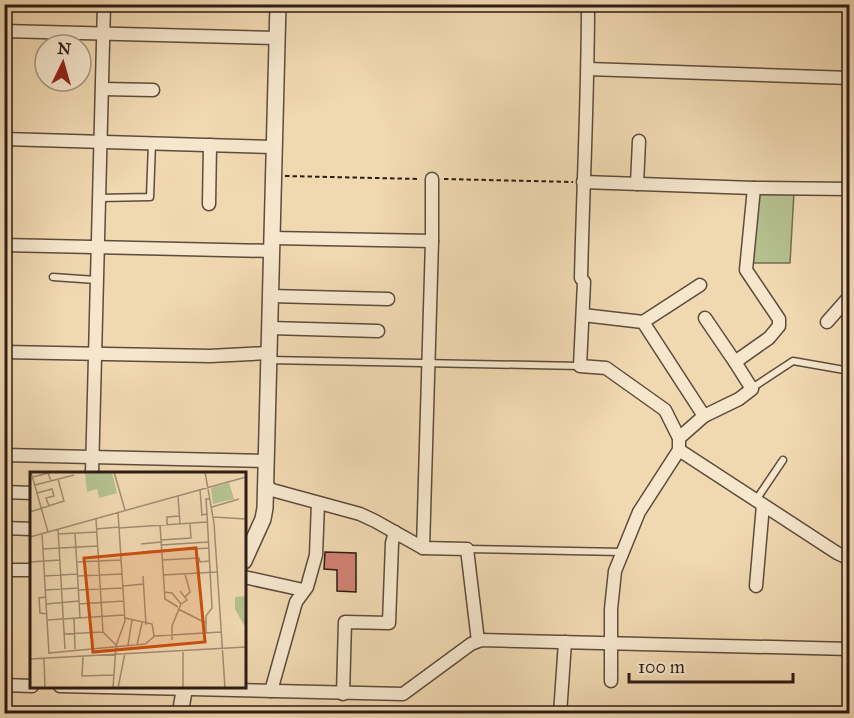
<svg xmlns="http://www.w3.org/2000/svg" width="854" height="718" viewBox="0 0 854 718" font-family="'IM FELL Great Primer',serif">
  <style>
    .green { fill: #b5c08f; stroke: #726e52; stroke-width: 1.5 }
    .building { fill: #d08273; stroke: #2e1d15; stroke-width: 1.5 }
    .lines { fill: none; stroke-linecap: round; stroke-linejoin: round }
    .service-casing { stroke: #5e4c3c; stroke-width: 9 }
    .minor-casing { stroke: #5e4c3c; stroke-width: 15 }
    .tertiary-casing { stroke: #5e4c3c; stroke-width: 18 }
    .path { stroke: #2e1d15; stroke-width: 2; stroke-dasharray: 4.5 3; stroke-linecap: butt }
    .service { stroke: #f5e6cc; stroke-width: 6 }
    .minor { stroke: #f5e6cc; stroke-width: 12 }
    .tertiary { stroke: #f5e6cc; stroke-width: 15 }
    .inset-road { fill: none; stroke: #a28d73; stroke-width: 1.5 }
    .view { fill: #cc500d; fill-opacity: 0.15; stroke: #cc500d; stroke-width: 3 }
    .inset-edge { fill: none; stroke: #2e1d15; stroke-width: 3 }
  </style>
  <rect width="100%" height="100%" fill="#f0d8b1"/>
  <filter id="stains"><feTurbulence type="fractalNoise" baseFrequency=".00333" numOctaves="4"/><feColorMatrix values="0 0 0 0 .2 0 0 0 0 .09 0 0 0 0 .02 0 0 0 .5 -.17"/></filter>
  <radialGradient id="worn" r=".72"><stop offset=".6" stop-color="#630" stop-opacity="0"/><stop offset="1" stop-color="#630" stop-opacity=".3"/></radialGradient>
  <!-- green -->
  <polygon class="green" points="759,192 794,192 790,263 752,263"/>
  <!-- building -->
  <polygon class="building" points="325,552 356,553 356,592 337,591 337,570 324,569"/>
  <g class="lines">
    <defs>
      <g id="service">
        <polyline points="99,198 150,197 152,143"/>
        <polyline points="53,277 96,280"/>
        <polyline points="269,360 580,366"/>
        <polyline points="752,388 793,361 850,371"/>
        <polyline points="756,500 783,460"/>
        <polyline points="467,549 622,552"/>
      </g>
      <g id="minor">
        <path d="M588,4C588,96 583,187 581,278L584,282L580,366L606,368L665,410L679,438"/>
        <polyline points="4,31 277,38"/>
        <polyline points="588,69 850,78"/>
        <polyline points="103,89 153,90"/>
        <polyline points="4,139 274,147"/>
        <polyline points="583,182 754,188 850,189"/>
        <polyline points="637,184 639,141"/>
        <polyline points="209,204 210,145"/>
        <polyline points="272,238 432,241"/>
        <polyline points="4,245 272,251"/>
        <polyline points="270,296 388,299"/>
        <polyline points="583,315 643,322 704,416 679,438 679,450 639,512 615,571 611,609 611,681"/>
        <polyline points="643,322 700,285"/>
        <polyline points="827,322 850,296"/>
        <polyline points="269,328 378,331"/>
        <polyline points="4,352 210,356 268,353"/>
        <polyline points="735,362 769,338 779,326 779,319 746,270 754,188"/>
        <polyline points="704,416 739,399 752,389 735,362 705,318"/>
        <polyline points="679,450 837,553 850,559"/>
        <polyline points="4,455 266,461"/>
        <polyline points="92,474 104,4"/>
        <polyline points="266,485 272,490 360,514 375,521 423,548 467,549 478,641"/>
        <polyline points="4,492 32,493"/>
        <polyline points="4,528 32,529"/>
        <polyline points="423,548 432,241 432,179"/>
        <polyline points="4,570 32,570"/>
        <polyline points="244,577 303,590"/>
        <polyline points="756,586 763,505"/>
        <polyline points="4,685 32,686"/>
        <polyline points="60,686 403,694 471,644 481,640 850,649"/>
        <polyline points="271,691 296,602 307,587 316,555 318,503"/>
        <polyline points="343,694 345,622 389,623 392,543 395,532"/>
        <polyline points="560,714 565,642"/>
      </g>
      <g id="tertiary">
        <polyline points="244,561 263,519 265,508 278,4"/>
        <polyline points="180,714 185,686"/>
      </g>
    </defs>
    <!-- service casing -->
    <use href="#service" class="service-casing"/>
    <!-- minor casing -->
    <use href="#minor" class="minor-casing"/>
    <!-- tertiary casing -->
    <use href="#tertiary" class="tertiary-casing"/>
    <!-- path -->
    <g class="path">
      <polyline points="285,176 420,179"/>
      <polyline points="444,179 573,182"/>
    </g>
    <!-- service -->
    <use href="#service" class="service"/>
    <!-- minor -->
    <use href="#minor" class="minor"/>
    <!-- tertiary -->
    <use href="#tertiary" class="tertiary"/>
  </g>
  <!-- overview -->
  <g transform="translate(30 472)">
    <rect width="216" height="216" fill="#f0d8b1"/>
    <path d="M55,0H82L87,21L69,26L67,17L57,20ZM199,11L204,27L183,32L181,16ZM216,124V153H214L205,137V125Z" fill="#b5c08f"/>
    <path class="inset-road" d="M1,0L18,60M84,0L95,38M175,0L184,51L195,216M3,5L18,1L21,9M5,13L44,3M170,18L172,43L177,42L182,136L176,144V161M7,21L22,17L24,24L16,26L19,34M148,24L150,52M182,35L209,27M0,40L34,29L28,7M177,42L176,27H180M183,45L216,47M66,47L73,160M130,53L135,127L148,135M137,53V45L149,44M89,56L177,50M28,57L35,177M66,57L89,55M45,61L50,146M12,62L19,182M28,62L67,60M0,65L216,5M131,68L161,66L160,52M111,72L131,70M131,73L178,70M13,77L67,74M161,77L179,76M112,80L139,78M132,88L169,86L170,90L179,89M0,90L30,88M46,90L91,88M133,103L187,100M14,104L47,102M47,104L92,102M113,104L116,153M93,114L114,112M15,118L48,116M48,118L93,116M150,119L157,128L151,132M134,120L142,121L151,132L142,154V168M16,125L9,126L10,141L17,142M155,125L160,120L155,102M16,132L49,129M49,132L94,129M148,137L176,151M44,146L45,177M95,146L122,152L124,164M17,148L94,143M34,162L73,160L86,173M98,173L102,148M107,173L112,151M153,178V216M19,181L115,172L125,164L191,160M53,184L52,204L84,203M14,186L15,216M0,187L216,175M83,216L86,174L95,149L88,40M88,216L95,181"/>
    <path class="view" d="M166,76L175,170L63,180L54,86Z"/>
    <rect width="216" height="216" class="inset-edge"/>
  </g>
  <!-- margin -->
  <rect width="854" height="718" fill="none" stroke="#f0d8b1" stroke-width="24"/>
  <rect x="6" y="6" width="842" height="706" fill="none" stroke="#2e1d15" stroke-width="3"/>
  <rect x="12" y="12" width="830" height="694" fill="none" stroke="#2e1d15" stroke-width="1.5"/>
  <!-- north arrow -->
  <g transform="translate(63 63) rotate(5)"><circle r="28" fill="#f5e6cc" stroke="#a59683" stroke-width="1.5"/>
  <path d="M0-4.5L10 22L0 15L-10 22Z" fill="#8f2418"/>
  <text y="-9" font-size="16" font-weight="bold" text-anchor="middle" fill="#2e1d15">N</text>
  </g>
  <!-- scale -->
  <path d="M629 673v9h164v-9" fill="none" stroke="#2e1d15" stroke-width="3"/>
  <text x="638" y="673" font-size="18" fill="#2e1d15" stroke="#f5e6cc" stroke-width="4.5" paint-order="stroke">100 m</text>
  <rect width="100%" height="100%" filter="url(#stains)"/>
  <rect width="100%" height="100%" fill="url(#worn)"/>
</svg>
